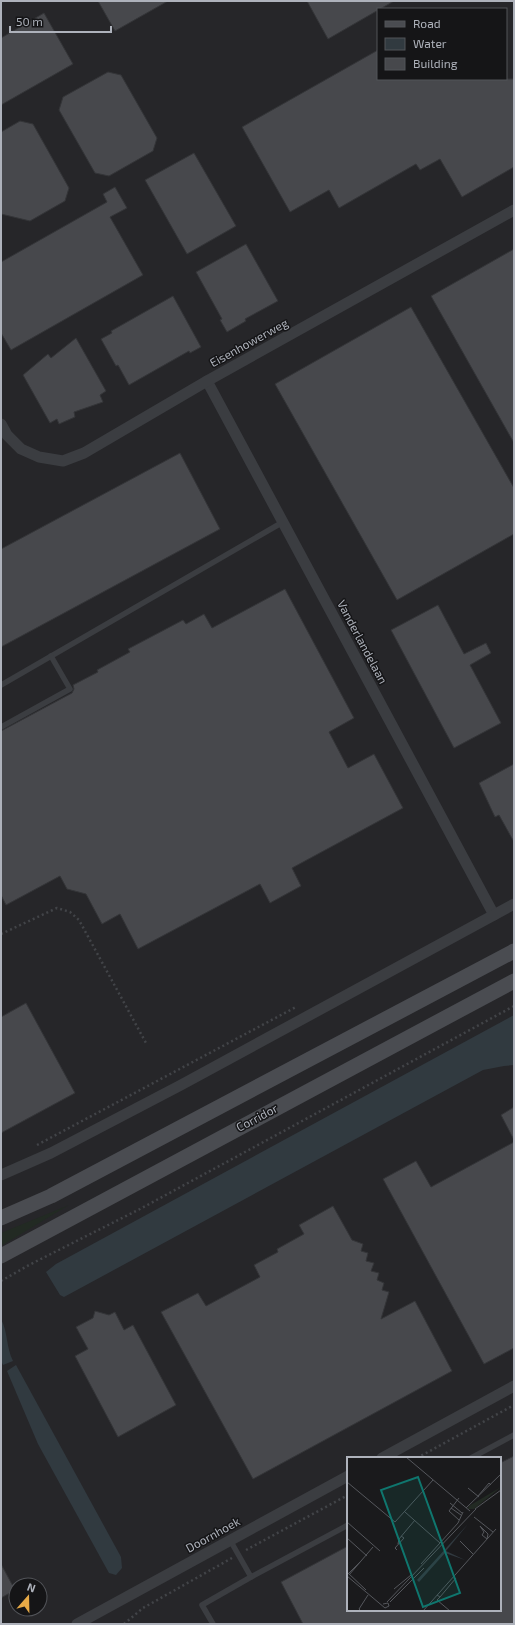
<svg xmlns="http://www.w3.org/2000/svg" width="515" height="1625" viewBox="0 0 515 1625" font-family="'Exo 2',sans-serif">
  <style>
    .built { fill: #262629; fill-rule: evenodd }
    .green { fill: #222a23 }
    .water { fill: #313a40 }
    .building { fill: #47484c; stroke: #343538 }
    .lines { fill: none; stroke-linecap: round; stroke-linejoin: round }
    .path { stroke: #424448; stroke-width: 2.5; stroke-dasharray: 2 3; stroke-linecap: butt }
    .service { stroke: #3b3d41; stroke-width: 5.5 }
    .minor { stroke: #3b3d41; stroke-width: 11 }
    .secondary { stroke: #4a4c51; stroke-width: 15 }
    .labels { text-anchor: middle; stroke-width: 3; stroke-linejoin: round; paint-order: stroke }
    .street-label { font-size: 12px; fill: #aeb2bb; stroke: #151517 }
    .inset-road { fill: none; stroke: #55575c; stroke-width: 1 }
    .view { fill: #0f766e; fill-opacity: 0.15; stroke: #0f766e; stroke-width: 2 }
    .inset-edge { fill: none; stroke: #aeb2bb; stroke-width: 2 }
  </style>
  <rect width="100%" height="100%" fill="#1a1a1c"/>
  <!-- built -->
  <path class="built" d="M1,1H514V1624H1ZM378,9H506V79H378ZM348,1458H500V1610H348ZM16,1585H40V1609H16Z"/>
  <!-- green -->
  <polygon class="green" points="69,1205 1,1246 1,1233"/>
  <!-- water -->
  <g class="water">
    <polygon points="514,1015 514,1065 504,1066 483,1070 64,1297 60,1295 46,1272 56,1264"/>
    <path d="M1,1319C8,1332 6,1347 13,1361L3,1365L1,1361Z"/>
    <polygon points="16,1365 121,1557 122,1568 116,1575 109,1573 38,1444 7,1371"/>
  </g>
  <!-- building -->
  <g class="building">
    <polygon points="98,1 168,1 115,31"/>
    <polygon points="307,1 394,1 328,39"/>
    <polygon points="44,13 73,64 1,105 1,38"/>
    <polygon points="378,50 378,79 514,79 514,167 462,197 440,159 420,170 416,164 339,208 329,190 290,212 242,127"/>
    <polygon points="108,72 121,75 157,138 153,151 109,176 95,173 59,110 63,97"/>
    <polygon points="20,121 33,124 69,188 65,201 30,221 1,214 1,132"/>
    <polygon points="194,153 236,226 187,254 145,180"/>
    <polygon points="115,187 127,208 110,217 143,275 11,350 1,333 1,262 107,202 103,194"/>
    <polygon points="246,244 278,301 245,319 246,321 227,332 220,320 222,319 196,272"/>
    <polygon points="514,249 514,443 431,296"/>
    <polygon points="173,296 201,347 190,353 189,351 129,385 118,365 116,366 101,339 112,333 111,331"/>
    <polygon points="411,307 514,488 514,534 397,600 275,384"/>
    <polygon points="76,338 106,391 100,395 103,402 74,412 75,417 59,424 57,419 50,423 23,375 48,354 51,358"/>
    <polygon points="180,453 220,529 1,647 1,549"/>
    <polygon points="285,589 354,718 329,732 348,768 374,754 403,808 292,868 301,886 270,903 260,884 138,949 120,914 102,924 86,894 67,889 60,876 6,905 1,895 1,731 72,693 74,689 73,685 98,672 97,670 130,652 128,649 183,620 186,624 204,614 212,628"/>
    <polygon points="438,605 464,654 486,643 491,653 470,665 501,723 454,748 391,630"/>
    <polygon points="514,764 514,842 499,815 495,817 479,783"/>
    <polygon points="26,1003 75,1093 1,1133 1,1017"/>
    <polygon points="514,1107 514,1140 501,1115"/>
    <polygon points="514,1142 514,1348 484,1364 383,1179 416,1161 431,1187"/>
    <polygon points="333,1206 352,1240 363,1244 361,1251 368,1253 366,1261 374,1263 371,1271 379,1273 377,1280 384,1283 382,1290 389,1292 381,1319 415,1301 452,1371 253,1479 161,1312 198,1293 206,1306 260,1277 254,1265 278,1252 277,1249 304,1234 299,1225"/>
    <polygon points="95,1311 109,1315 115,1312 124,1330 133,1325 176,1405 118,1437 75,1356 88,1349 76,1327 93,1318"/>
    <polygon points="514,1456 514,1624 303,1624 281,1582 348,1546 348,1610 500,1610 500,1463"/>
    <polygon points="1,1564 15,1590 1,1598"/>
  </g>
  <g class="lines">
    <!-- path -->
    <g class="path">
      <polyline points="1,934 57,908 70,912 79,920 146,1043"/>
      <polyline points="37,1145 296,1007"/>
      <polyline points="1,1281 29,1265 140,1209 514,1006"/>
      <polyline points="417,1458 514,1405"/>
      <polyline points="246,1550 348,1495"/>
      <polyline points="124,1624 143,1608 232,1558"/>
    </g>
    <!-- service -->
    <g class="service">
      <polyline points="1,685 283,522"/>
      <polyline points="1,727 70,689 51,656"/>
      <polyline points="471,1458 514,1435"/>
      <polyline points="230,1540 251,1577 348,1525"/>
      <polyline points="213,1624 202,1605 251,1577"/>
    </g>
    <!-- minor -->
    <g class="minor">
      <polyline points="207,381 494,915"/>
      <polyline points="1,424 7,435 21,449 39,457 63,461 84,453 207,381 514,210"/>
      <polyline points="1,1175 51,1153 181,1085 514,904"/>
      <polyline points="382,1458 514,1386"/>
      <polyline points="77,1624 348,1476"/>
    </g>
    <!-- secondary -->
    <g class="secondary">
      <polyline points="1,1218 51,1196 514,951"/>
      <polyline points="1,1256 514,981"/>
    </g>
  </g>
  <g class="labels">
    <!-- street labels -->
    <g class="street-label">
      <text transform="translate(249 343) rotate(-29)" y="4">Eisenhowerweg</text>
      <text transform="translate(362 642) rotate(62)" y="4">Vanderlandelaan</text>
      <text transform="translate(257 1118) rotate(-28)" y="4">Corridor</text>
      <text transform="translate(213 1535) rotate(-29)" y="4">Doornhoek</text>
    </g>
  </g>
  <!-- overview -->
  <g transform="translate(347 1457)">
    <rect width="154" height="154" fill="#1a1a1c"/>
    <path d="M154,30L127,52H121L122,49Z" fill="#222a23"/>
    <path d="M121,67L99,94L118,103L98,96L72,125L70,123Z" fill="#313a40"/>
    <path class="inset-road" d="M59,0L123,54M0,25L48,65L86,23M121,31L132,40M131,39L142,26L144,28M112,41L102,54L112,63M103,46L115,56M104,51L114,58M119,51L154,17M128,52L154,33M58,55L93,86M127,60L146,75M0,65L33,94M0,81L20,99M140,82L135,78L137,75L133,69L141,77L140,82M113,84L126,97M51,87L52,82L68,63M50,93L48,91L57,81L54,79M74,107L111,66L116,55M0,115L19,133M1,117L13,105M2,118L26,90M0,119L38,151L42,149L41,146L36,147M47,132L64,118M90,138L93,140L109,121M93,140L90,143L103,154M40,145L129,52M43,145L77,111M14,154L12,152L21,138M76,154L149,72"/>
    <path class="view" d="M71,20L113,136L76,150L34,33Z"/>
    <rect width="154" height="154" class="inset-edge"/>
  </g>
  <!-- border -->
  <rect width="515" height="1625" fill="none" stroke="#aeb2bb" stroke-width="4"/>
  <!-- legend -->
  <rect x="377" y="8" width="130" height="72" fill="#151517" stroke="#525459"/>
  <rect x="385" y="21" width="20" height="6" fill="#4a4c51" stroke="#525459"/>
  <text x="413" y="28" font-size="12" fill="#aeb2bb">Road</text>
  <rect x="385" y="38" width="20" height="12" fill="#313a40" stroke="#525459"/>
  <text x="413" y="48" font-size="12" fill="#aeb2bb">Water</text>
  <rect x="385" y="58" width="20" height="12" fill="#47484c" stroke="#525459"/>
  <text x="413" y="68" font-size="12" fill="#aeb2bb">Building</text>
  <!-- north arrow -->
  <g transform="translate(28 1597) rotate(20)"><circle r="19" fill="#151517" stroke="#525459"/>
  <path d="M0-3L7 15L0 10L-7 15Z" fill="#e7aa47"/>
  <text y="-6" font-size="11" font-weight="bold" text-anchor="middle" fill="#aeb2bb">N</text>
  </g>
  <!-- scale -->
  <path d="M10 26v6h101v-6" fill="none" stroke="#aeb2bb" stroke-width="2"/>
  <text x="16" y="26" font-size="12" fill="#aeb2bb" stroke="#151517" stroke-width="3" paint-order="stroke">50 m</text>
</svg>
